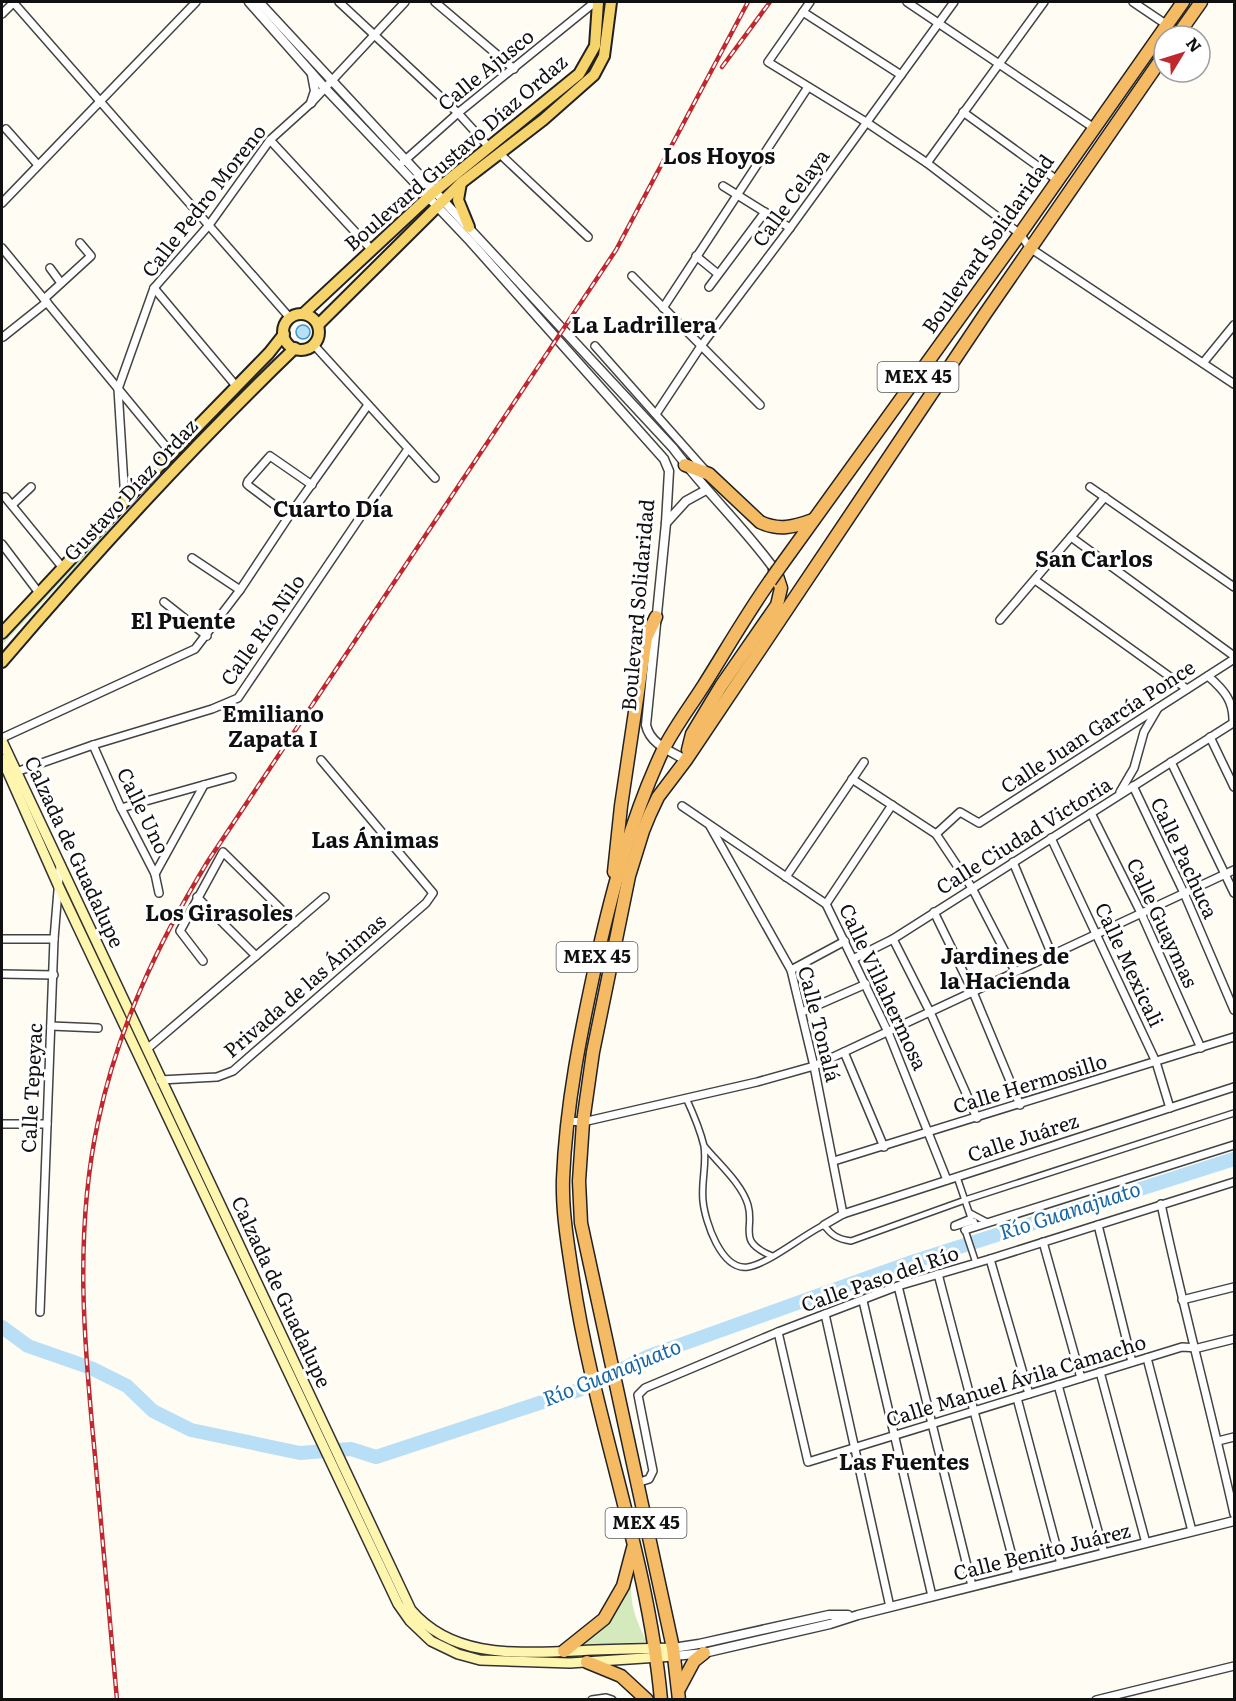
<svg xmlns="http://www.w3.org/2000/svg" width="1236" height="1701" viewBox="0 0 1236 1701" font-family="Literata,serif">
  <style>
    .green { fill: #d4eabc }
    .water { fill: #b8dff6; stroke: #3f95cd; stroke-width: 1.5 }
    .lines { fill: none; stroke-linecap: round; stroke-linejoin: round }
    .river { stroke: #b8dff6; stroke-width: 14 }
    .pedestrian-casing { stroke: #434343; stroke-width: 8 }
    .minor-casing { stroke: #434343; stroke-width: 10 }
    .tertiary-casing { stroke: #434343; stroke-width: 11 }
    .secondary-casing { stroke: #323232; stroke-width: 12 }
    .primary-casing { stroke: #212121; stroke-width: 14 }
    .trunk-casing { stroke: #212121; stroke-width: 15 }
    .pedestrian { stroke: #fff; stroke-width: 5 }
    .minor { stroke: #fff; stroke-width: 7 }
    .tertiary { stroke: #fff; stroke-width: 8 }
    .secondary { stroke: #fef5af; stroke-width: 9 }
    .primary { stroke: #f7d46b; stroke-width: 10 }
    .trunk { stroke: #f5ba64; stroke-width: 12 }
    .rail-casing { stroke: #c0282f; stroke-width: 4.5 }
    .rail { stroke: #fff; stroke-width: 2; stroke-dasharray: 7; stroke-linecap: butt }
    .trunk-bridge-casing { stroke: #212121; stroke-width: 15; stroke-linecap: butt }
    .trunk-bridge { stroke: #f5ba64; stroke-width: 12 }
    .labels { text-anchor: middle; stroke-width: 6; stroke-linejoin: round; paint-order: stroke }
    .shield { fill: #fff; stroke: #585858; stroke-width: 1.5 }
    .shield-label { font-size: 18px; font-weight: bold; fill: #101010 }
    .street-label { font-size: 20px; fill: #101010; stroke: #fff }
    .water-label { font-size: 21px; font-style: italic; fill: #1867a2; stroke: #fff }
    .quarter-label { font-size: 22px; font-weight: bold; fill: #101010; stroke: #fff }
  </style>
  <rect width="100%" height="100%" fill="#fffcf3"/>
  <!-- green -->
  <g class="green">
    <polygon points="115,521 117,523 2,645 2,639"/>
    <path d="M631,1581C630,1605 636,1621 647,1642L580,1645C610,1622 615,1614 631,1581Z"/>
  </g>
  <!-- water -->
  <circle class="water" cx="303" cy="332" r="7"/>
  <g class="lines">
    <!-- river -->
    <polyline class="river" points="2,1327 28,1346 91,1368 127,1386 153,1411 191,1430 300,1453 351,1449 376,1457 579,1390 649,1356 909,1263 1234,1159"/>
    <defs>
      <g id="pedestrian">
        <path d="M686,1098C693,1113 700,1129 704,1146C707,1164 701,1182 703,1201C705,1221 721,1271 748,1267C768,1264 803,1235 824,1225C832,1236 838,1239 851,1241L965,1200L1234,1113"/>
        <path d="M705,1147C719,1164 742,1184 748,1205C755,1229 736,1241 772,1256"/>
        <polyline points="957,1177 971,1218 954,1225 954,1227 974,1221 976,1226"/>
        <polyline points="970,1213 987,1222"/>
        <polyline points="965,1230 976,1263"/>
      </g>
      <g id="minor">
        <polyline points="13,2 290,318"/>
        <polyline points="339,2 458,113 488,146"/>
        <polyline points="435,2 514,69"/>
        <polyline points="810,2 768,62 866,122 927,163 1020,234 1030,248 1234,384"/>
        <polyline points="907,2 1094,128"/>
        <polyline points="1133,2 1167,25"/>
        <polyline points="803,12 901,75"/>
        <polyline points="2,14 14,2"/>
        <polyline points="963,112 1057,180"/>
        <polyline points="6,129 38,165"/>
        <polyline points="270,140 371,249"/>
        <polyline points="500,154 588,237"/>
        <polyline points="403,162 458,113 595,2"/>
        <polyline points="927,163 1044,2"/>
        <polyline points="723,186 790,228"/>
        <polyline points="2,203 196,2"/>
        <polyline points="2,248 172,454"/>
        <polyline points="696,256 718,274"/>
        <polyline points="50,268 61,283"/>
        <polyline points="632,276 760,405"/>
        <polyline points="709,287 765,212"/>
        <polyline points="154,288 237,387"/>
        <polyline points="44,299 91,256 80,243"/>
        <polyline points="663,308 808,87"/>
        <polyline points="3,337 47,302"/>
        <polyline points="314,345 435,478"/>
        <polyline points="595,346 705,470"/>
        <polyline points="1203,363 1234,325"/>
        <polyline points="656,414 701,346 790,228 954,2"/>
        <polyline points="1090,487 1234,587"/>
        <polyline points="5,497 63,568"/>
        <polyline points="125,501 118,389 154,288 209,225 270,140 311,103 405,2"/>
        <polyline points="12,505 31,487"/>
        <polyline points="289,516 249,486 247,484 248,481 270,456 312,485"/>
        <polyline points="1071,537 1234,656"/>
        <polyline points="2,544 39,593"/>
        <polyline points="192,558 240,590"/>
        <polyline points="1035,580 1187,689"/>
        <polyline points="164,602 207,636"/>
        <polyline points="1000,620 1105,497"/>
        <polyline points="1210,737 1234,787"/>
        <polyline points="2,738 195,649 240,590 289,516 368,405"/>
        <polyline points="93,745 121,808 155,874 159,893"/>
        <polyline points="1171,762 1234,893"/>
        <polyline points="16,772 93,745 212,709 238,698 361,516 408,449"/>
        <polyline points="852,779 936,834 972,888 1015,971"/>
        <polyline points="1133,786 1184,893 1234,1010"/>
        <polyline points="1120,792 1134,768 1144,732 1158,708"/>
        <polyline points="682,806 826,904 888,1032 947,1180"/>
        <polyline points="121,808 232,777"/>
        <polyline points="1091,813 1141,913 1201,1048"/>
        <polyline points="710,826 791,970 814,1066 843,1214"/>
        <polyline points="936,834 960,812 979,823 1234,659"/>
        <polyline points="1051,838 1156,1062 1170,1108"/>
        <polyline points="1013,862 1052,955"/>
        <polyline points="155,874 204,785"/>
        <polyline points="786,877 864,762"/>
        <polyline points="197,897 256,956"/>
        <polyline points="826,904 892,805"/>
        <polyline points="934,912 973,992 1020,1105"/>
        <polyline points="2,939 54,939"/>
        <polyline points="893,939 930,1012 977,1118"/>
        <path d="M853,959L893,939L1233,723C1234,701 1224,690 1208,676"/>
        <polyline points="203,961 180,931 223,852 295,923"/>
        <polyline points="791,970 845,941"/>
        <polyline points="2,974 54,975"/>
        <polyline points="802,1012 866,984"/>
        <polyline points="51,1026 98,1028"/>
        <polyline points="147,1049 325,897"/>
        <polyline points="844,1052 884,1147"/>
        <polyline points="160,1080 217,1077 233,1071 426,903 433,893 321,760"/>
        <polyline points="568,1121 583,1122 757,1082 814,1066 1234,870"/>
        <polyline points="2,1124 47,1124"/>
        <polyline points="834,1161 1234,1037"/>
        <path d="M1161,1204C1183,1308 1211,1410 1234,1514"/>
        <polyline points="824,1225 843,1214 1234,1087"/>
        <polyline points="1098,1225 1132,1362"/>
        <polyline points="965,1230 1234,1145"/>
        <polyline points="1043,1242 1081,1378"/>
        <polyline points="990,1259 1029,1394"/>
        <polyline points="938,1274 1017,1575"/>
        <polyline points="898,1286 972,1586"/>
        <polyline points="1182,1300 1234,1287"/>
        <polyline points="863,1301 932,1596"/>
        <polyline points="40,1312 54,939 60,866"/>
        <polyline points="825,1314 890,1607"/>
        <polyline points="778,1332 808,1462 1182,1347 1198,1348 1234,1339"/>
        <polyline points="1147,1358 1192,1531"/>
        <polyline points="1100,1372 1146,1543"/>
        <polyline points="1058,1385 1104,1553"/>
        <polyline points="1017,1398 1061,1564"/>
        <polyline points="1218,1441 1234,1437"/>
        <polyline points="637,1483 649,1479 653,1471 638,1395 645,1388 778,1332 898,1286 990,1259 1234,1182"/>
        <polyline points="592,1700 606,1698 612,1700"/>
        <polyline points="1096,1700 1234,1666"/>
      </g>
      <g id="tertiary">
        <path d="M249,2L324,87L470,241L664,459L669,471L666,523L646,725C650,744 670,751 686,760"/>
        <path d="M259,2L673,448C705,491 744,527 775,570"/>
        <polyline points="311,103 315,91 312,75"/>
        <polyline points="666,523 686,501 706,490"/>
        <polyline points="673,1648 699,1644 829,1615 848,1615"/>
        <polyline points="674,1656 704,1653 830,1624 858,1615 1234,1521"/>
      </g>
      <g id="secondary">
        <path d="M2,741L411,1610C453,1659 517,1653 575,1651C608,1649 640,1649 673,1648"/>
        <polyline points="2,759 58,885 398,1604 410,1621 431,1641 458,1654 480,1660 570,1663 674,1656"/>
      </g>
      <g id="primary">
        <polyline points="461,183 458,200 469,227"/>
        <polyline points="303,314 435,191 579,74 595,46 598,2"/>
        <circle cx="301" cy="332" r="18"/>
        <polyline points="318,325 461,183 543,120 594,75 604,56 611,2"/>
        <polyline points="2,633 125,501 269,353 284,334"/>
        <path d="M2,662C95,553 191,448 295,348"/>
      </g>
      <g id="trunk">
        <polyline points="1177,36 1201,2"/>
        <path d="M685,465L709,474L760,522C779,531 794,527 813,520"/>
        <polyline points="782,564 1020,234 1183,2"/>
        <polyline points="688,750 692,734 721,686 777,605 781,588 775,570"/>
        <polyline points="614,872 621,806 646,638 656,617"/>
        <polyline points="564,1651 604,1619 623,1586 633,1548"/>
        <polyline points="587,1662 621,1676 647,1700"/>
        <polyline points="679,1689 694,1661 704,1653"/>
        <path d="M661,1700C648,1556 594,1420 573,1279C568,1246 562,1212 563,1179C566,1104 581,1031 597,958C613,887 632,816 663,750C674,728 690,707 704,685C726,650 746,615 770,581"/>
        <polyline points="679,1700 673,1648 581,1223 579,1181 583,1122 593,1052 629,876 643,831 650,814 658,797 686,760 985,314 1164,55"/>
      </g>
    </defs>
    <!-- pedestrian casing -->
    <use href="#pedestrian" class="pedestrian-casing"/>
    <!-- minor casing -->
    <use href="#minor" class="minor-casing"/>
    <!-- tertiary casing -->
    <use href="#tertiary" class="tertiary-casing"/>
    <!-- secondary casing -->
    <use href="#secondary" class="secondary-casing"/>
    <!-- primary casing -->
    <use href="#primary" class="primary-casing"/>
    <!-- trunk casing -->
    <use href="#trunk" class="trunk-casing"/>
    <!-- pedestrian -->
    <use href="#pedestrian" class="pedestrian"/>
    <!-- minor -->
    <use href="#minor" class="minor"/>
    <!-- tertiary -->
    <use href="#tertiary" class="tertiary"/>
    <!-- secondary -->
    <use href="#secondary" class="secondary"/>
    <!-- primary -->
    <use href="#primary" class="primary"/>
    <!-- trunk -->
    <use href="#trunk" class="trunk"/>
    <defs>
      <g id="rail">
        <polyline points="722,67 770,2"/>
        <path d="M117,1700C110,1618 102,1537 95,1456C84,1344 74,1233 98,1122C118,1027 158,943 208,861L616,250L748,2"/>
      </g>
    </defs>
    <!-- rail casing -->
    <use href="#rail" class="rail-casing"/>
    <!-- rail -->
    <use href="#rail" class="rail"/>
    <defs>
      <polyline id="trunk-bridge" points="770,581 782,564"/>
    </defs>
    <!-- trunk-bridge casing -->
    <use href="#trunk-bridge" class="trunk-bridge-casing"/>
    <!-- trunk-bridge -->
    <use href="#trunk-bridge" class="trunk-bridge"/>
  </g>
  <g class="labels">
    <!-- shield labels -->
    <g class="shield">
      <rect x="877.5" y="362" width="81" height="30" rx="4.5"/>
      <rect x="556.5" y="942" width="81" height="30" rx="4.5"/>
      <rect x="605.5" y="1508" width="81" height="30" rx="4.5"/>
    </g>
    <g class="shield-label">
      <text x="918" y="383">MEX 45</text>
      <text x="597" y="963">MEX 45</text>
      <text x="646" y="1529">MEX 45</text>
    </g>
    <!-- street labels -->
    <g class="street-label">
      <text transform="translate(486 70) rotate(-39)" y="7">Calle Ajusco</text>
      <text transform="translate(456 153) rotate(-41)" y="7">Boulevard Gustavo Díaz Ordaz</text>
      <text transform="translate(791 198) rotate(-54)" y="7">Calle Celaya</text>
      <text transform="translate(204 201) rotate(-52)" y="7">Calle Pedro Moreno</text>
      <text transform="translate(988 244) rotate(-55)" y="7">Boulevard Solidaridad</text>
      <text transform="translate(131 490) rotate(-47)" y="7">Gustavo Díaz Ordaz</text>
      <text transform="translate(638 605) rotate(-85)" y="7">Boulevard Solidaridad</text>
      <text transform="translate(263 630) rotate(-55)" y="7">Calle Río Nilo</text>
      <text transform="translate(1098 727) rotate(-33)" y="7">Calle Juan García Ponce</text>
      <text transform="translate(143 811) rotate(64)" y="7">Calle Uno</text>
      <text transform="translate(1024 836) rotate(-32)" y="7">Calle Ciudad Victoria</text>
      <text transform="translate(74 852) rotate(65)" y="7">Calzada de Guadalupe</text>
      <text transform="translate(1184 858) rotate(65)" y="7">Calle Pachuca</text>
      <text transform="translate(1162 923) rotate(65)" y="7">Calle Guaymas</text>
      <text transform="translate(1129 965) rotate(65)" y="7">Calle Mexicali</text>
      <text transform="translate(305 986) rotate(-41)" y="7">Privada de las Ánimas</text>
      <text transform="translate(883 987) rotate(65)" y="7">Calle Villahermosa</text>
      <text transform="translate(819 1024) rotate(76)" y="7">Calle Tonalá</text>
      <text transform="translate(1030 1084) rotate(-17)" y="7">Calle Hermosillo</text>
      <text transform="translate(32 1088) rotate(-87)" y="7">Calle Tepeyac</text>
      <text transform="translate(1023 1138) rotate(-18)" y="7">Calle Juárez</text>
      <text transform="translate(880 1279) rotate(-19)" y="7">Calle Paso del Río</text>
      <text transform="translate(281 1292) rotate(65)" y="7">Calzada de Guadalupe</text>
      <text transform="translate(1016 1381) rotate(-17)" y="7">Calle Manuel Ávila Camacho</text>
      <text transform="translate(1042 1552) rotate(-14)" y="7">Calle Benito Juárez</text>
    </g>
    <!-- water labels -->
    <g class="water-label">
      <text transform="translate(1070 1211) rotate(-18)" y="7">Río Guanajuato</text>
      <text transform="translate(612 1373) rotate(-22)" y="7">Río Guanajuato</text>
    </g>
    <!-- quarter labels -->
    <g class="quarter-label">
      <text x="719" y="164">Los Hoyos</text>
      <text x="644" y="333">La Ladrillera</text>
      <text x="333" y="517">Cuarto Día</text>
      <text x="1094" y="567">San Carlos</text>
      <text x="183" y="629">El Puente</text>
      <text x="273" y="722">Emiliano<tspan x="273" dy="25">Zapata I</tspan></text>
      <text x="375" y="848">Las Ánimas</text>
      <text x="219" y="921">Los Girasoles</text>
      <text x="1005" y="964">Jardines de<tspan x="1005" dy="25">la Hacienda</tspan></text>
      <text x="904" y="1470">Las Fuentes</text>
    </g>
  </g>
  <!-- border -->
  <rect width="1236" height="1701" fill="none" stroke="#101010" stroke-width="6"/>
  <!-- north arrow -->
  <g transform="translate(1182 54) rotate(52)"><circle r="28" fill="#ffffff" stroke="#9f9f9f" stroke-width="1.5"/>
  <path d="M0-4.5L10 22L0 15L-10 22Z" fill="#c0282f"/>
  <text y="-9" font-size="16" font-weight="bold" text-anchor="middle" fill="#101010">N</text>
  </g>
</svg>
